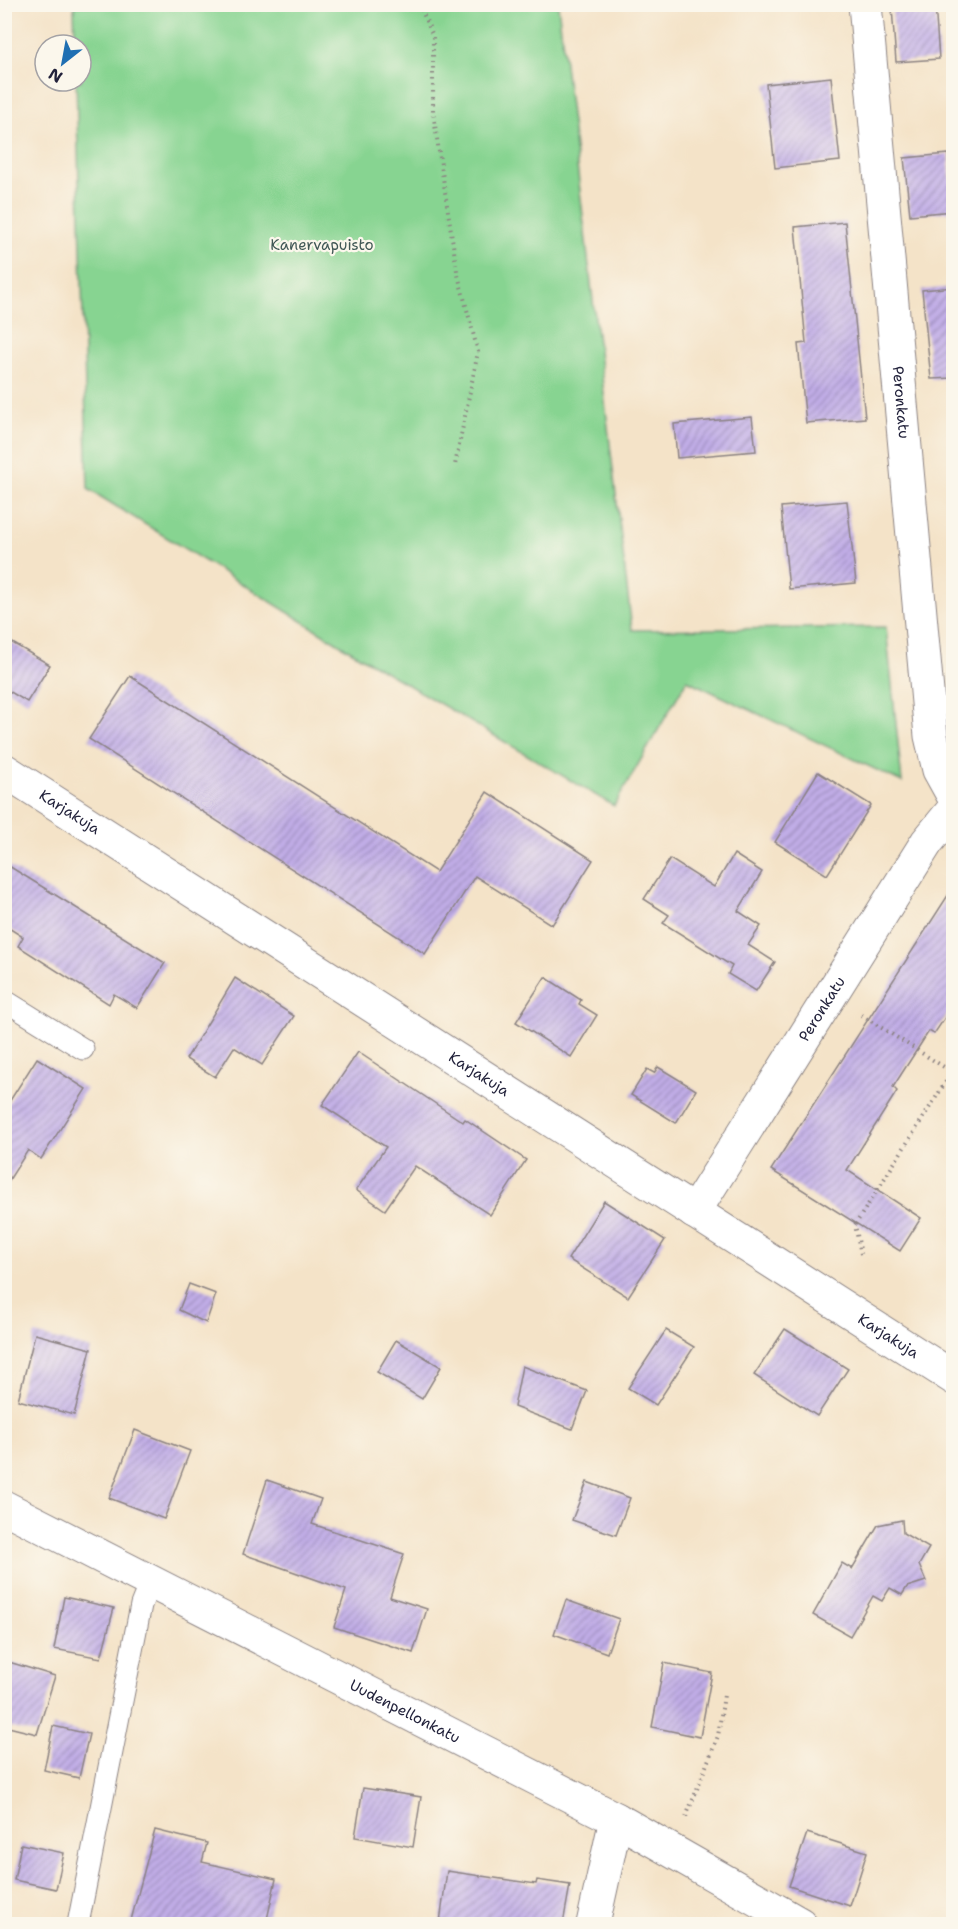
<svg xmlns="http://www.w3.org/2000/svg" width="958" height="1929" viewBox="0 0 958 1929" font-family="'Shantell Sans',sans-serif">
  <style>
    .green { fill: #87d491; stroke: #547b66; stroke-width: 1.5 }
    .building { fill: url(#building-hatch) }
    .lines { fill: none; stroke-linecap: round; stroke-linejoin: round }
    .lane-casing { stroke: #8b8282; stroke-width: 23 }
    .street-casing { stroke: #8b8282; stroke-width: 35 }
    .path { stroke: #8b8282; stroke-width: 4; stroke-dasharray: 1.5 4.5; stroke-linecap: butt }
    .lane { stroke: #fff; stroke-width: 21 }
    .street { stroke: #fff; stroke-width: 33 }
    .labels { text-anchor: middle; stroke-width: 4.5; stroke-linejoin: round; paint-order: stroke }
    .park-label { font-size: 15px; fill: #405755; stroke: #fbf7ec }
    .street-label { font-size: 15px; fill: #22223b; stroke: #fbf7ec }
  </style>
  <defs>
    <pattern id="building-hatch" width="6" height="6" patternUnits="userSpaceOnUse" patternTransform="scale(1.5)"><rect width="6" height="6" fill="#c1ade7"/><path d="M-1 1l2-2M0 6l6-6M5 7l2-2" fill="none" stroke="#9c8cbc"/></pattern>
  </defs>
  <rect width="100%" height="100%" fill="#fbf7ec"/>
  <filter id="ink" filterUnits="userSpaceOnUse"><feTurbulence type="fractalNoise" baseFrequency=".0167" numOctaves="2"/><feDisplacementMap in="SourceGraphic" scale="12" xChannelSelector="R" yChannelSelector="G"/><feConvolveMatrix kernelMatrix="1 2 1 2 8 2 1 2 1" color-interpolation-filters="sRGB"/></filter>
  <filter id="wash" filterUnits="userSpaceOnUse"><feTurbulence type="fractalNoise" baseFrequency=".008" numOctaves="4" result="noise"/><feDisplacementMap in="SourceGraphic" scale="24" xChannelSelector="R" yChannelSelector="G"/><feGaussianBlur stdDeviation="1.35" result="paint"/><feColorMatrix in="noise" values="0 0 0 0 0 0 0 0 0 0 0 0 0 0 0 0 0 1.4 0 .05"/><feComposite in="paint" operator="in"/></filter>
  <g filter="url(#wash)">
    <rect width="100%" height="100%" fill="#f4e3c8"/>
    <!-- green -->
    <polygon class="green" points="74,5 558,5 632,630 886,627 902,782 687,680 614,806 354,653 88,489 76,81 81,81 81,45 75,45"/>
    <g id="blocks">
      <!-- building -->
      <g class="building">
        <polygon points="935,4 939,59 896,62 892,8"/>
        <polygon points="831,77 840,161 775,168 766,84"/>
        <polygon points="948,154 954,211 910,215 904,158"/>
        <polygon points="845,222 865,418 806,423 798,344 806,343 795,227"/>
        <polygon points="954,287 954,378 931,379 922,290"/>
        <polygon points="752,417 756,451 677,458 674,424"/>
        <polygon points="847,501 856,583 789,589 781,507"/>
        <polygon points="4,638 50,665 27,702 4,688"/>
        <polygon points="130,676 436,872 487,792 593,860 552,925 475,876 425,954 89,739"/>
        <polygon points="818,772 871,805 827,875 775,842"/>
        <polygon points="734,854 762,872 738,911 761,926 748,945 775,962 756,991 728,974 732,966 663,923 669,915 644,899 670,859 714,887"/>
        <polygon points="4,863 165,963 137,1008 114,994 109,1004 18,946 23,937 4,925"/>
        <polygon points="954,886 954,1004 934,1034 929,1031 893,1087 897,1091 847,1170 921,1218 900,1251 771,1170"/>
        <polygon points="545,977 581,1000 579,1004 597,1015 571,1057 516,1022"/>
        <polygon points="235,978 294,1016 262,1065 234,1047 215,1077 186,1059"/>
        <polygon points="358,1052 463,1122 465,1119 526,1160 490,1215 415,1166 385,1210 356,1190 386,1147 322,1105"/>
        <polygon points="37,1058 86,1089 41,1159 28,1150 4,1188 4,1110"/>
        <polygon points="658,1067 696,1090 676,1123 631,1095 647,1069 654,1073"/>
        <polygon points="604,1201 665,1240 628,1297 568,1259"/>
        <polygon points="189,1284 216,1294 206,1323 179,1310"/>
        <polygon points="785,1329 848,1369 817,1416 754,1375"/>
        <polygon points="666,1330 694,1347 656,1405 628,1388"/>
        <polygon points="35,1334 91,1349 74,1415 18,1400"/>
        <polygon points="396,1340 441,1367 422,1399 377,1372"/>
        <polygon points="522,1366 587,1391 572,1429 514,1407"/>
        <polygon points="135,1430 190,1451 164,1519 109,1498"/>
        <polygon points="267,1480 321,1499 312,1524 404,1554 390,1597 427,1609 413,1653 334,1627 346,1590 243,1554"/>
        <polygon points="587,1482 630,1498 616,1535 572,1520"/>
        <polygon points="902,1520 903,1533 929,1548 919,1565 926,1581 907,1587 902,1595 890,1588 882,1601 873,1596 850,1636 813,1615 842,1563 852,1569 878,1525"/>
        <polygon points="64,1597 114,1608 101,1658 54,1649"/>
        <polygon points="566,1600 619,1619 607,1653 554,1634"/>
        <polygon points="9,1662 55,1676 37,1734 4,1726 4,1679"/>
        <polygon points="664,1663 712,1673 700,1737 652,1727"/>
        <polygon points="53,1726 89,1734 79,1778 44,1770"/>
        <polygon points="363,1788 421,1797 413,1847 355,1837"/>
        <polygon points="155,1830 207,1843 202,1862 276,1879 266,1924 130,1924"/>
        <polygon points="807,1833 867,1852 850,1906 789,1886"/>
        <polygon points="21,1844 64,1853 56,1889 14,1880"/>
        <polygon points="447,1871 536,1884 537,1880 570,1885 563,1924 460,1924 440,1922"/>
      </g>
    </g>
  </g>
  <g filter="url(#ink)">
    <use href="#blocks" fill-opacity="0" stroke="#8b8282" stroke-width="1.5"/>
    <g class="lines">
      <defs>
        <g id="lane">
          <polyline points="4,1000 83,1049"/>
          <polyline points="78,1924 141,1605 151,1580"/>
        </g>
        <g id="street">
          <path id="s1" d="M865,4L931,736L939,770L954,797"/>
          <path id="s2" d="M4,770L954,1378"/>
          <path id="s3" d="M694,1212L927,842L954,809"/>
          <path id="s4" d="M4,1507L616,1819L800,1924"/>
          <polyline points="593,1924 616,1819"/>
        </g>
      </defs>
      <!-- lane casing -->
      <use href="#lane" class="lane-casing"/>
      <!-- street casing -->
      <use href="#street" class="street-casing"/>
      <!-- path -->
      <g class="path">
        <polyline points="419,4 433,36 433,112 457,271 478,352 455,465"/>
        <polyline points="861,1015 952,1072"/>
        <polyline points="861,1254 855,1225 954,1069"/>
        <polyline points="686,1817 718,1736 724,1695"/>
      </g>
      <!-- lane -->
      <use href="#lane" class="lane"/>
      <!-- street -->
      <use href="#street" class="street"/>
    </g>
  </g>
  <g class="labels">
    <!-- park labels -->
    <g class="park-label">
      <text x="322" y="250">Kanervapuisto</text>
    </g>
    <!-- street labels -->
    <g class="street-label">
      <text dy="5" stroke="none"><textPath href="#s1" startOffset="400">Peronkatu</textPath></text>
      <text dy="5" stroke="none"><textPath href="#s2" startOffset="78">Karjakuja</textPath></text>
      <text dy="5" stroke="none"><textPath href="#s3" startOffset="240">Peronkatu</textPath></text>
      <text dy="5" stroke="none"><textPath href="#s2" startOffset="564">Karjakuja</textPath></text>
      <text dy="5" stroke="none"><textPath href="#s2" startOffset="1050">Karjakuja</textPath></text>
      <text dy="5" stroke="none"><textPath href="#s4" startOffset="450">Uudenpellonkatu</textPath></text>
    </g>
  </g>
  <!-- margin -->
  <rect width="958" height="1929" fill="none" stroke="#fbf7ec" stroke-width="24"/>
  <!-- north arrow -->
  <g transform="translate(63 63) rotate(211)"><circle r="28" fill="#fbf7ec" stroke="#a4a2a5" stroke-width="1.5"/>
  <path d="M0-4.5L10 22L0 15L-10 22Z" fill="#1f6fb2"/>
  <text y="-9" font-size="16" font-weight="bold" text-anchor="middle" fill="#22223b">N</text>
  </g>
</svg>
